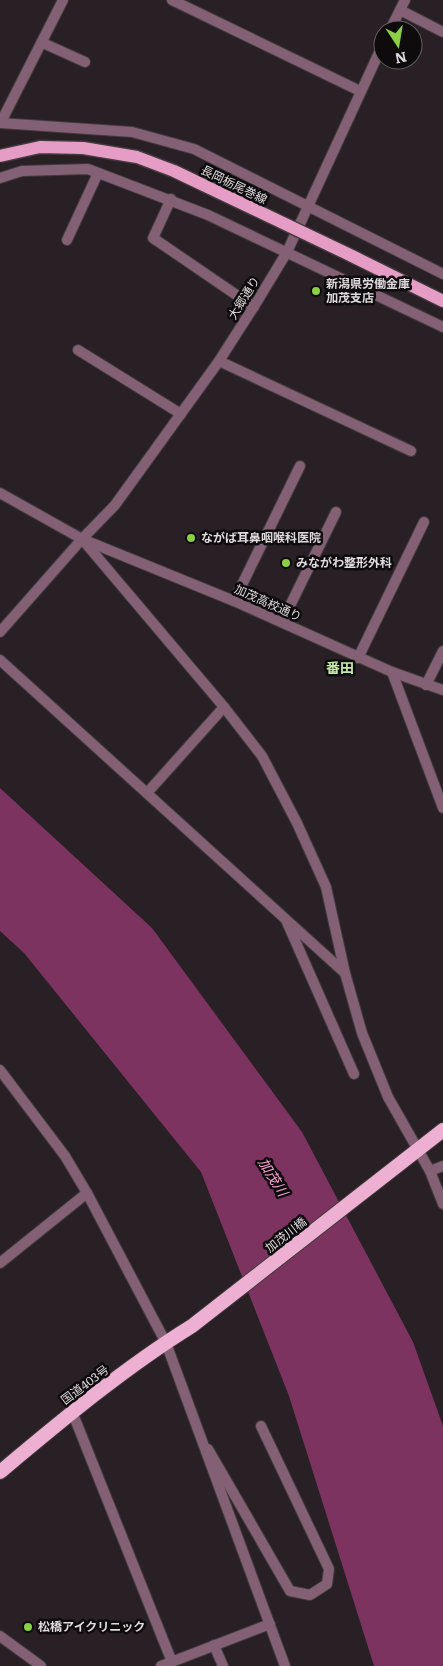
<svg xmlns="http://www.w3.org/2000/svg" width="443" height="1666" viewBox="0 0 443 1666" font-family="Literata,'Noto Sans JP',serif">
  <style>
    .water { fill: #7c3360 }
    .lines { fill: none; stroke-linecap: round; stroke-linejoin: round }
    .service-casing { stroke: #423a3e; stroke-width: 12 }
    .minor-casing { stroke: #423a3e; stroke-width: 12 }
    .tertiary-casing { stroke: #423a3e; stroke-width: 12 }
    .primary-casing { stroke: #423a3e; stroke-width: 15 }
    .trunk-casing { stroke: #423a3e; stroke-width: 16 }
    .service { stroke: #836073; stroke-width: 10 }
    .minor { stroke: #836073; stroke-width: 10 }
    .tertiary { stroke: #836073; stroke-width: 10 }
    .primary { stroke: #e59dc5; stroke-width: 12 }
    .trunk { stroke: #eeb0d2; stroke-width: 14 }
    .primary-bridge-casing { stroke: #423a3e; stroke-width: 15; stroke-linecap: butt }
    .primary-bridge { stroke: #e59dc5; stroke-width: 12 }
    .poi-dot { fill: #8cce45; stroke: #0e0b0d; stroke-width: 2 }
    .labels { text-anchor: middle; stroke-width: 5; stroke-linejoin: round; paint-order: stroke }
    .street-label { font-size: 12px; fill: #dfdadd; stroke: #0e0b0d }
    .poi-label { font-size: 12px; font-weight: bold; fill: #dfdadd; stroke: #0e0b0d; text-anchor: start }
    .neighbourhood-label { font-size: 14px; font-weight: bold; fill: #c4eaa5; stroke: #0e0b0d }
    .water-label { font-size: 14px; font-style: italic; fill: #f6a1d1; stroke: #0e0b0d }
  </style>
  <rect width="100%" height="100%" fill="#282024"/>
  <!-- water -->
  <polygon class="water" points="0,788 152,928 302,1132 413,1342 443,1426 443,1666 374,1666 289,1396 201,1172 24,953 0,931"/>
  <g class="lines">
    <defs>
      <g id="service">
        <polyline points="43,43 85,62"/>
        <polyline points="286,920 354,1074"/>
        <polyline points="208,1449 290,1591 310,1595 327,1584 329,1569 261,1426"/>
      </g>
      <g id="minor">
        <polyline points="172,0 360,91"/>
        <polyline points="400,10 443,32"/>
        <polyline points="1,122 63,0"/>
        <polyline points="0,123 132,132 194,149 443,274"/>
        <polyline points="0,178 22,171 88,169 208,215 443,327"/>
        <polyline points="171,199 153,238 254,307"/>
        <polyline points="67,240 98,173"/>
        <polyline points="78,350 181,414"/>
        <polyline points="219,361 411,451"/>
        <polyline points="0,493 82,539 234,601 392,672 443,690"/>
        <polyline points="234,601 300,466"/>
        <polyline points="282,622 336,512"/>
        <polyline points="0,632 82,539"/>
        <polyline points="358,658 424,522"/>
        <polyline points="0,660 345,973"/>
        <polyline points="392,672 443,808"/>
        <polyline points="426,685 443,651"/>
        <polyline points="147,793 224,707"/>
        <polyline points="0,1070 65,1156 87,1193 166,1343"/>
        <polyline points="430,1171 443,1166"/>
        <polyline points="0,1263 87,1193"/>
        <polyline points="73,1414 172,1662"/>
        <polyline points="0,1636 41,1666"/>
        <polyline points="214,1645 223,1666"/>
        <polyline points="161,1666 270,1624"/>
      </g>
      <g id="tertiary">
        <polyline points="390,30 405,0"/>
        <polyline points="383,44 287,252 258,300 219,361 115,505 82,539 224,707 262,756 297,823 326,887 345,973 362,1033 388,1097 430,1171 443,1204"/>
        <polyline points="166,1343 285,1666"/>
      </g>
      <polyline id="primary" points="352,256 443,301"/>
      <path id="trunk" d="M0,1472C61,1421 124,1368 192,1326L443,1130"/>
    </defs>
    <!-- service casing -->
    <use href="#service" class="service-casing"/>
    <!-- minor casing -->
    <use href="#minor" class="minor-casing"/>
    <!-- tertiary casing -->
    <use href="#tertiary" class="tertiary-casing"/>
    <!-- primary casing -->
    <use href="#primary" class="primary-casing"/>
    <!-- trunk casing -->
    <use href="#trunk" class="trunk-casing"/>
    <!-- service -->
    <use href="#service" class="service"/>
    <!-- minor -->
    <use href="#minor" class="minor"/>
    <!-- tertiary -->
    <use href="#tertiary" class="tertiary"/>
    <!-- primary -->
    <use href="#primary" class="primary"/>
    <!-- trunk -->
    <use href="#trunk" class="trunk"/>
    <defs>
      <polyline id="primary-bridge" points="0,156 40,147 83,148 137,157 174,171 352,256"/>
    </defs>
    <!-- primary-bridge casing -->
    <use href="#primary-bridge" class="primary-bridge-casing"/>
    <!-- primary-bridge -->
    <use href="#primary-bridge" class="primary-bridge"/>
  </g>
  <!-- markers -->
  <g class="poi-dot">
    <circle cx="316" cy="291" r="5"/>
    <circle cx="191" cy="538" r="5"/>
    <circle cx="286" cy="563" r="5"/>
    <circle cx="28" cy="1627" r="5"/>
  </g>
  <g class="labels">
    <!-- street labels -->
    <g class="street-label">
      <text transform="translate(234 185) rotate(26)" y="4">長岡栃尾巻線</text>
      <text transform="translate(244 298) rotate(-58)" y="4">大郷通り</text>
      <text transform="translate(268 603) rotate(24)" y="4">加茂高校通り</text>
      <text transform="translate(286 1235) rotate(-38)" y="4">加茂川橋</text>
      <text transform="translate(85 1385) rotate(-37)" y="4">国道403号</text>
    </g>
    <!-- poi labels -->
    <g class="poi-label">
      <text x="326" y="288">新潟県労働金庫<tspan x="326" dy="14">加茂支店</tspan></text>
      <text x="201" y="542">ながば耳鼻咽喉科医院</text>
      <text x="296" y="567">みながわ整形外科</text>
      <text x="38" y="1631">松橋アイクリニック</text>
    </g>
    <!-- neighbourhood labels -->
    <g class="neighbourhood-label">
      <text x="340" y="673">番田</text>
    </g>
    <!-- water labels -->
    <g class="water-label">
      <text transform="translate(273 1177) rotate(58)" y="5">加茂川</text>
    </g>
  </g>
  <!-- north arrow -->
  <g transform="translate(398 45) rotate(168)"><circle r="24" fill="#0e0b0d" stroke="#625e60"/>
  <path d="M0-4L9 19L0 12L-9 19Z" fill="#8cce45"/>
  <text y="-8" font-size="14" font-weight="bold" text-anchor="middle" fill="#dfdadd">N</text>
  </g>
</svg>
